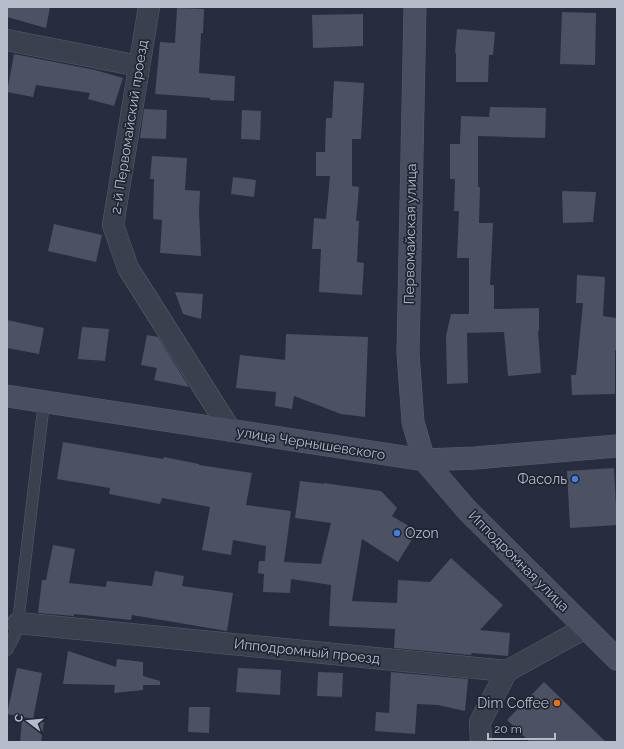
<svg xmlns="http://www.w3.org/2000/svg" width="624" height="749" viewBox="0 0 624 749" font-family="Raleway,sans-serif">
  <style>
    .building { fill: #4c5164 }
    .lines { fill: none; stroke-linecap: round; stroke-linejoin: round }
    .lane-casing { stroke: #595d6c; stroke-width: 12 }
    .street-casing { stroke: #595d6c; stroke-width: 22 }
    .secondary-casing { stroke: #595d6c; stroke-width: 23 }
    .lane { stroke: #3b404e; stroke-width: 11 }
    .street { stroke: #3b404e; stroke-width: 21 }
    .secondary { stroke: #4a4e61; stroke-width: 22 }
    .shop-dot { fill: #3f7fe0; stroke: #202433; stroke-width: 1.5 }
    .food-dot { fill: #e8710a; stroke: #202433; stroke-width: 1.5 }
    .labels { text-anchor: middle; stroke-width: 3.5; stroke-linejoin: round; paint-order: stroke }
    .street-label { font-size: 14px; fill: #b8bbc9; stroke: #202433 }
    .poi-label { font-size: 14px; fill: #b8bbc9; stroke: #202433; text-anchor: end }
  </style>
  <rect width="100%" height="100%" fill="#272d3e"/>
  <!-- building -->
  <g class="building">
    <polygon points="7,7 50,7 46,28 7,17"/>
    <polygon points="177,8 204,9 203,33 201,33 199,73 235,76 234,101 210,100 210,98 155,94 160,42 175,43"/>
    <polygon points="562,12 596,13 595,65 560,64"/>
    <polygon points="363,14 363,46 313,48 312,15"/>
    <polygon points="457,29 495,32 493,55 489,55 488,82 456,82 456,53 455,53"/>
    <polygon points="14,54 95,70 123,78 114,106 88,99 90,93 36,85 33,97 7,92"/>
    <polygon points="334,81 364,83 361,139 352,139 352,186 359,187 356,221 359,221 357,262 364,263 362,295 319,292 321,249 312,249 314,218 326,219 330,176 316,176 316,152 325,152 326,118 332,118"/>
    <polygon points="490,107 546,108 545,138 478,136 478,187 480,187 479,223 493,223 490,285 494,285 494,309 539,308 539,331 538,331 541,373 508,376 504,332 467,333 468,383 447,384 446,336 451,314 469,314 469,258 457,258 459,211 454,211 455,179 450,179 450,144 460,144 461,116 489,117"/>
    <polygon points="144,109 167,110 166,139 140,138"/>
    <polygon points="242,110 261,111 260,140 241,139"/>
    <polygon points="152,156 187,158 185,190 200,191 199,211 201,256 160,253 162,220 153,219 154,179 150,179"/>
    <polygon points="233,177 256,180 254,197 231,194"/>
    <polygon points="562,191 596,192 593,222 563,223"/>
    <polygon points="54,224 102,235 96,262 48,251"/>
    <polygon points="577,275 605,277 603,316 617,318 617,350 615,350 615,394 572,395 571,375 576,375 583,303 576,303"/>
    <polygon points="175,292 203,294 201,319 183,314"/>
    <polygon points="7,320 44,328 39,354 7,348"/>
    <polygon points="82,327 109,329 105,361 78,359"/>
    <polygon points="286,334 368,337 365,417 341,414 294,396 292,409 275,406 276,392 236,388 240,355 285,360"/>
    <polygon points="147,335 158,337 189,387 154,380 157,368 141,365"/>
    <polygon points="63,442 163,459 164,457 199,464 199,465 252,473 246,505 291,511 284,562 321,564 331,523 295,518 300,481 324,484 324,483 381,491 397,508 392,516 417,531 398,562 362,539 352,601 397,603 398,580 430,582 451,558 503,605 480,630 510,633 508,656 472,653 471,655 394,648 395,629 329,626 331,585 291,579 290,593 263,592 264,574 258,573 259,561 265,561 266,546 233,540 231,555 202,550 210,507 162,498 160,504 109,494 110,488 57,479"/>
    <polygon points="614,468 617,525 570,528 567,471"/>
    <polygon points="53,545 75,549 69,583 106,587 107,581 152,586 155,571 184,576 182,586 233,593 227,631 132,615 131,620 74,614 74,616 38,613 42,580 46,580"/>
    <polygon points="68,651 116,667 117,659 143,662 143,676 160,681 160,685 143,685 143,690 114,693 115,685 63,684"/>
    <polygon points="17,668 42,673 33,719 7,714"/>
    <polygon points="238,668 281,670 280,695 236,692"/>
    <polygon points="318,672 343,673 342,697 317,696"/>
    <polygon points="391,672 468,679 465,711 438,705 417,704 415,734 375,731 376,712 389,713"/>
    <polygon points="544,682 606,742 530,742 507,720"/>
    <polygon points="189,707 210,707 209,733 188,732"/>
    <polygon points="22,720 44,722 41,742 20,742"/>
  </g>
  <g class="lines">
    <defs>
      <polyline id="lane" points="7,650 14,637 18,623 44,402"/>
      <g id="street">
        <polyline points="149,7 113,225 128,268 231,431"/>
        <polyline points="7,40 139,66"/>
        <polyline points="18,623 507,671 585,628"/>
        <polyline points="481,742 480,722 507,671"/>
      </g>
      <g id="secondary">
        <polyline points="415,7 408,353 413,422 424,460 467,510 617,659"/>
        <polyline points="7,396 424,460 475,458 617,446"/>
      </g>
    </defs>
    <!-- lane casing -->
    <use href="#lane" class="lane-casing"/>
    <!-- street casing -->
    <use href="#street" class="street-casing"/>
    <!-- secondary casing -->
    <use href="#secondary" class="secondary-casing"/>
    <!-- lane -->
    <use href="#lane" class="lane"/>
    <!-- street -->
    <use href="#street" class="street"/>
    <!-- secondary -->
    <use href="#secondary" class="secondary"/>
  </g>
  <!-- markers -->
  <g class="shop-dot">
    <circle cx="575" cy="479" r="4"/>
    <circle cx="397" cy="533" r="4"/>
  </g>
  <circle class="food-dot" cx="557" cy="703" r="4"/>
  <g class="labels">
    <!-- street labels -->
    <g class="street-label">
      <text transform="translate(129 127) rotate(-81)" y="5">2-й Первомайский проезд</text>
      <text transform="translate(410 234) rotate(-89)" y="5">Первомайская улица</text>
      <text transform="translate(311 443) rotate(9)" y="5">улица Чернышевского</text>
      <text transform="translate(519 561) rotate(45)" y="5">Ипподромная улица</text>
      <text transform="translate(307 651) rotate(6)" y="5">Ипподромный проезд</text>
    </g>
    <!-- poi labels -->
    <g class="poi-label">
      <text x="567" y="484">Фасоль</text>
      <text x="405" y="538" text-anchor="start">Ozon</text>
      <text x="549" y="708">Dim Coffee</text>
    </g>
  </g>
  <!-- border -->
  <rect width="624" height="749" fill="none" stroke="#b8bbc9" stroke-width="16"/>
  <!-- north arrow -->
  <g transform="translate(28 721) rotate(286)" stroke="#202433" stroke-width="3" paint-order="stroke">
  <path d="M0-3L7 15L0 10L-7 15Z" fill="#b8bbc9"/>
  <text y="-6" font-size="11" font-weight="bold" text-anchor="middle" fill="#b8bbc9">С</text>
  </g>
  <!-- scale -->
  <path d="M488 733v6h67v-6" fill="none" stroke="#b8bbc9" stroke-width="2"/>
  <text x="494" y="733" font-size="12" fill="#b8bbc9" stroke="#202433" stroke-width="3" paint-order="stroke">20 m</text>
</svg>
